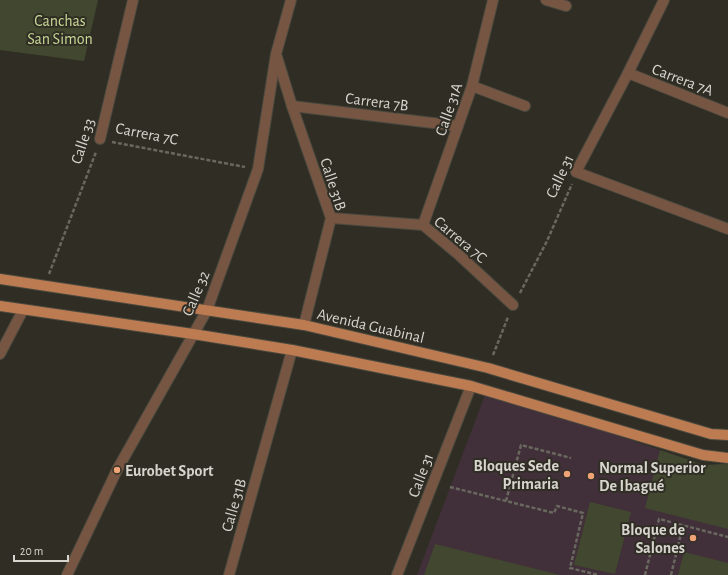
<svg xmlns="http://www.w3.org/2000/svg" width="728" height="575" viewBox="0 0 728 575" font-family="'Alegreya Sans',sans-serif">
  <style>
    .education { fill: #412f39 }
    .green { fill: #42482f }
    .lines { fill: none; stroke-linecap: round; stroke-linejoin: round }
    .minor-casing { stroke: #4a493f; stroke-width: 12 }
    .major-casing { stroke: #4a493f; stroke-width: 12 }
    .path { stroke: #69685f; stroke-width: 2.5; stroke-dasharray: 4 2; stroke-linecap: butt }
    .minor { stroke: #765642; stroke-width: 10 }
    .major { stroke: #bd7b51; stroke-width: 10 }
    .poi-dot { fill: #efa377; stroke: #302e24; stroke-width: 1.5 }
    .labels { text-anchor: middle; stroke-width: 4; stroke-linejoin: round; paint-order: stroke }
    .park-label { font-size: 16px; fill: #c7d896; stroke: #302e24 }
    .street-label { font-size: 16px; fill: #d5d4cd; stroke: #302e24 }
    .poi-label { font-size: 16px; font-weight: bold; fill: #d5d4cd; stroke: #302e24; text-anchor: end }
  </style>
  <rect width="100%" height="100%" fill="#302e24"/>
  <!-- education -->
  <polygon class="education" points="485,395 613,434 704,465 728,464 728,575 417,575"/>
  <!-- green -->
  <g class="green">
    <polygon points="0,0 98,0 84,61 0,50"/>
    <polygon points="660,450 704,465 728,464 728,529 645,508"/>
    <polygon points="590,502 631,512 615,574 574,565"/>
    <polygon points="435,544 560,575 424,575"/>
    <polygon points="684,552 728,563 728,575 678,575"/>
  </g>
  <g class="lines">
    <defs>
      <g id="minor">
        <polyline points="546,0 566,6"/>
        <polyline points="664,0 628,73 576,172 728,229"/>
        <polyline points="277,57 292,106 331,218 304,325"/>
        <polyline points="628,73 728,113"/>
        <polyline points="472,86 525,106"/>
        <polyline points="292,106 458,126"/>
        <polyline points="100,139 133,0"/>
        <polyline points="331,218 423,225 459,255 513,305"/>
        <polyline points="423,225 472,86 493,0"/>
        <polyline points="0,354 23,310"/>
        <polyline points="67,575 117,470 207,310 258,169 276,54 291,0"/>
        <polyline points="229,575 292,350"/>
        <polyline points="397,575 471,386"/>
      </g>
      <g id="major">
        <polyline points="0,279 304,325 488,368 711,434 728,435"/>
        <polyline points="0,306 193,334 292,350 471,386 703,455 728,458"/>
      </g>
    </defs>
    <!-- minor casing -->
    <use href="#minor" class="minor-casing"/>
    <!-- major casing -->
    <use href="#major" class="major-casing"/>
    <!-- path -->
    <g class="path">
      <polyline points="112,142 245,167"/>
      <polyline points="49,274 96,152"/>
      <polyline points="520,293 547,241 572,184"/>
      <polyline points="493,355 508,317"/>
      <polyline points="450,487 554,513 557,506 583,513 570,568 598,575"/>
      <polyline points="506,501 521,445 571,458"/>
      <polyline points="645,575 659,519 728,537"/>
      <polyline points="671,575 683,525"/>
    </g>
    <!-- minor -->
    <use href="#minor" class="minor"/>
    <!-- major -->
    <use href="#major" class="major"/>
  </g>
  <!-- markers -->
  <g class="poi-dot">
    <circle cx="117" cy="470" r="4"/>
    <circle cx="567" cy="474" r="4"/>
    <circle cx="591" cy="476" r="4"/>
    <circle cx="693" cy="538" r="4"/>
  </g>
  <g class="labels">
    <!-- park labels -->
    <g class="park-label">
      <text x="60" y="26">Canchas<tspan x="60" dy="18">San Simon</tspan></text>
    </g>
    <!-- street labels -->
    <g class="street-label">
      <text transform="translate(683 79) rotate(21)" y="6">Carrera 7A</text>
      <text transform="translate(377 101) rotate(7)" y="6">Carrera 7B</text>
      <text transform="translate(448 109) rotate(-71)" y="6">Calle 31A</text>
      <text transform="translate(147 133) rotate(11)" y="6">Carrera 7C</text>
      <text transform="translate(82 141) rotate(-72)" y="6">Calle 33</text>
      <text transform="translate(559 176) rotate(-65)" y="6">Calle 31</text>
      <text transform="translate(334 184) rotate(72)" y="6">Calle 31B</text>
      <text transform="translate(461 239) rotate(40)" y="6">Carrera 7C</text>
      <text transform="translate(195 293) rotate(-67)" y="6">Calle 32</text>
      <text transform="translate(371 325) rotate(13)" y="6">Avenida Guabinal</text>
      <text transform="translate(420 475) rotate(-69)" y="6">Calle 31</text>
      <text transform="translate(233 505) rotate(-74)" y="6">Calle 31B</text>
    </g>
    <!-- poi labels -->
    <g class="poi-label">
      <text x="559" y="471">Bloques Sede<tspan x="559" dy="18">Primaria</tspan></text>
      <text x="599" y="473" text-anchor="start">Normal Superior<tspan x="599" dy="18">De Ibagué</tspan></text>
      <text x="125" y="476" text-anchor="start">Eurobet Sport</text>
      <text x="685" y="535">Bloque de<tspan x="685" dy="18">Salones</tspan></text>
    </g>
  </g>
  <!-- scale -->
  <path d="M14 555v6h54v-6" fill="none" stroke="#d5d4cd" stroke-width="2"/>
  <text x="20" y="555" font-size="12" fill="#d5d4cd" stroke="#302e24" stroke-width="3" paint-order="stroke">20 m</text>
</svg>
